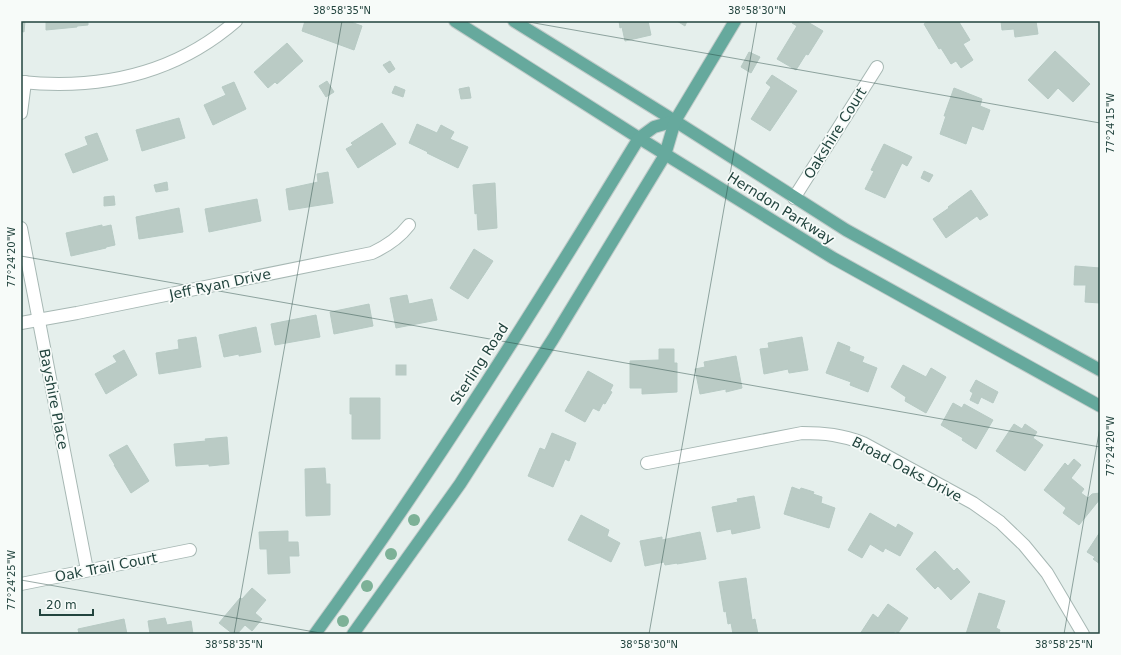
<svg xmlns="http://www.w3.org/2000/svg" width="1121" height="655" viewBox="0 0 1121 655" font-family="'DejaVu Sans',sans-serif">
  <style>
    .building { fill: #bacbc5; stroke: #b7cac4 }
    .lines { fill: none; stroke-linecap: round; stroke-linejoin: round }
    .minor-casing { stroke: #a7b8b4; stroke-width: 14 }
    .major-casing { stroke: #c1cbc9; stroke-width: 14 }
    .minor { stroke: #fff; stroke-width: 12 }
    .major { stroke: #66a99d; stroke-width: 12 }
    .tree { fill: #7db197 }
    .ticks { fill: none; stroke: #22443e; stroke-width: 1; stroke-opacity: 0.45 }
    .labels { text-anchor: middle; stroke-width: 3.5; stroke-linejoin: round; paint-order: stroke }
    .street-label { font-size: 14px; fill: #22443e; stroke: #f7fbf9 }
    .neatline { fill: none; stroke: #22443e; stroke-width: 1.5 }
    .ticks-label { font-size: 10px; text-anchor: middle; fill: #22443e }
  </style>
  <rect width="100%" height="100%" fill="#e5efec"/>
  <!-- building -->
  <g class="building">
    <polygon points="21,21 25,21 24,32 21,31"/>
    <polygon points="46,21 88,21 88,25 77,26 77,27 46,30"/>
    <polygon points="305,21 348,21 362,26 354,50 302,31"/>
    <polygon points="619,21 648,21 651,35 625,41 622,27 620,28"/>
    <polygon points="677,21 687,21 685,26"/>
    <polygon points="794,21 806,21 823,31 808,55 806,54 796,70 777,59 797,26 792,23"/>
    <polygon points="928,21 961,21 959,22 970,40 963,44 973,60 961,68 956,61 951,64 941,48 939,49 924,24"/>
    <polygon points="1001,21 1036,21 1038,34 1015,37 1014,29 1002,30"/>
    <polygon points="287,43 303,61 277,84 275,82 268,88 254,72"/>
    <polygon points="1055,51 1090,84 1073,102 1058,88 1048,99 1028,80"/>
    <polygon points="749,52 760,57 751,73 741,67"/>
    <polygon points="390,61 395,69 389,73 383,65"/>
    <polygon points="772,75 797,91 770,131 751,119 771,87 766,83"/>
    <polygon points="327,81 334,92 326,97 319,86"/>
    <polygon points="234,82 246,109 213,125 204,105 226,95 222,87"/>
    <polygon points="395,86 405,90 403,97 392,93"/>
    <polygon points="469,87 471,98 461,99 459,89"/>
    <polygon points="954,88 982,99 980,106 990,110 983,130 972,126 966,144 940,134 946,116 944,116"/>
    <polygon points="179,118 185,138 142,151 136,130"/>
    <polygon points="382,123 396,144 358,168 346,149 353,145 351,143"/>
    <polygon points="417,124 437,133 441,125 454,132 450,139 468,147 458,168 427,153 428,152 409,143"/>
    <polygon points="97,133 108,160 73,173 65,154 88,145 85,137"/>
    <polygon points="884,144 912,157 907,166 902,163 885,198 865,189 874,171 871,170"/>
    <polygon points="924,171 933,175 929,182 921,178"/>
    <polygon points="328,172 333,203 289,210 286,189 318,182 317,174"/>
    <polygon points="167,182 168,190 156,192 154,185"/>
    <polygon points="495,183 497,228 478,230 477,213 475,214 473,185"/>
    <polygon points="971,190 988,215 980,220 977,216 946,238 933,219 949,208 948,207"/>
    <polygon points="114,196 115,205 104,206 104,197"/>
    <polygon points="257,199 261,221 209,232 205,209"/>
    <polygon points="179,208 183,232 139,239 136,217"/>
    <polygon points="102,225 102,227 111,225 115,245 106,247 106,248 71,256 66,233"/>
    <polygon points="474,249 493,261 468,299 450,288"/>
    <polygon points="1075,266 1100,268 1100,303 1085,302 1086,285 1074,285"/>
    <polygon points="407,295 409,304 432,299 437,320 396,328 390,298"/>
    <polygon points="369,304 373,326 334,334 330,312"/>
    <polygon points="316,315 320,337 275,345 271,324"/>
    <polygon points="256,327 261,352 239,356 239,354 224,357 219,335"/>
    <polygon points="196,337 201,367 159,374 156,353 179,349 178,340"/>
    <polygon points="802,337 808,370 789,373 788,369 764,374 760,349 769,348 768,343"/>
    <polygon points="838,342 850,347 849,351 864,357 862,362 877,368 868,392 850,385 851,382 826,373"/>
    <polygon points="659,349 674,349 674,363 677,363 677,392 642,394 642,388 630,388 630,361 659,360"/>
    <polygon points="124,350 137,375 106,394 95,374 117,362 113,356"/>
    <polygon points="736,356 742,388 726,392 726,389 700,394 695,369 705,367 704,362"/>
    <rect x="396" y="365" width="10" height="10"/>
    <polygon points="903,365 926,377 931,368 946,377 926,413 905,401 906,397 891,387"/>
    <polygon points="588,371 613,385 610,391 612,392 605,404 603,403 599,411 593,408 585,422 565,411"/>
    <polygon points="976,380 998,392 993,403 981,397 978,404 970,400 973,393 970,391"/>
    <polygon points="350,398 380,398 380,439 352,439 352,414 350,414"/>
    <polygon points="953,403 962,408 964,404 993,420 976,449 962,440 963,438 941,425"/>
    <polygon points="1014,424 1022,429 1025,424 1037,432 1033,438 1043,445 1025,471 996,451"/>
    <polygon points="552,433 576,443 569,461 565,459 553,487 528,476 540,448 545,450"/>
    <polygon points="227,437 229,464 209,466 209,464 176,466 174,444 206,441 205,439"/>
    <polygon points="127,445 149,481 131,493 114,465 115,465 109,455"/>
    <polygon points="1074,459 1081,465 1071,478 1084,489 1081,493 1088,498 1092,494 1100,493 1100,499 1079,525 1063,513 1066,508 1044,490 1065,463 1068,466"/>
    <polygon points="325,468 326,484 330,484 330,515 306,516 305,469"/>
    <polygon points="792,487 800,490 801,488 814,492 813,494 822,497 821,503 835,508 829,528 784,514"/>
    <polygon points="754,496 760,528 732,534 731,529 717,532 712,507 738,502 737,499"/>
    <polygon points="870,513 896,528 898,524 913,533 900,556 885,548 883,552 870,544 862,558 848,550"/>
    <polygon points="581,515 609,530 607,536 620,543 611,562 568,540"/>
    <polygon points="288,531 288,542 298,542 299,556 289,556 290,573 268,574 267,549 260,549 259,532"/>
    <polygon points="700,532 706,559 677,564 677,563 665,565 664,562 645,566 640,541 662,537 662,540"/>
    <polygon points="1100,532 1100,564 1093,559 1095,557 1087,552"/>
    <polygon points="935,551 954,571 957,568 970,582 951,600 938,586 935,589 916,569"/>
    <polygon points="746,578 752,620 755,619 758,634 733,634 731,623 728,624 726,611 724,612 719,582"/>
    <polygon points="252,588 266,600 255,613 262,619 252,631 245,625 237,634 233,634 219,623 240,598 242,599"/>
    <polygon points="979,593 1005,601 996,628 1000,630 999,634 966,634"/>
    <polygon points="888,604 908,618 898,633 895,631 893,634 860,634 873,614 878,618"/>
    <polygon points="165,618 167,625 191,621 193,634 150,634 148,621"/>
    <polygon points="124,619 127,634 79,634 78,629"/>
  </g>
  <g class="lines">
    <defs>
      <g id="minor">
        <path d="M21,82C101,90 175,74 236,21"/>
        <polyline points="21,113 25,82"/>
        <polyline points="794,198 877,67"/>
        <polyline points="21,228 87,570"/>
        <path d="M21,323L77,313L372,253C387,246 399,238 409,225"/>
        <path d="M647,463L802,433C825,433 842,435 863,443L973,503L1000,522L1024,545L1047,573L1083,634"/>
        <polyline points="21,584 190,550"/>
      </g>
      <g id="major">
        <polyline points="455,21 639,138 833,258 1100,406"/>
        <polyline points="514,21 675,121 846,230 1100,370"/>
        <path d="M315,634C431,474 536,307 639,138L654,127L675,121"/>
        <polyline points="353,634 460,484 553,339 665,155 675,121 735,21"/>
      </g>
    </defs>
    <!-- minor casing -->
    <use href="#minor" class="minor-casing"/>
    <!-- major casing -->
    <use href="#major" class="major-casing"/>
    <!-- minor -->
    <use href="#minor" class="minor"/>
    <!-- major -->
    <use href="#major" class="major"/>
  </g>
  <!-- trees -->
  <g class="tree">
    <circle cx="414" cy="520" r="6"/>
    <circle cx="391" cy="554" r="6"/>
    <circle cx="367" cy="586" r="6"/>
    <circle cx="343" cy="621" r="6"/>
  </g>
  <!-- ticks -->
  <path class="ticks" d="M523,21L1100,123M21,256L1100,447M21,580L326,634M234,634L342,21M649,634L757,21M1064,634L1100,427"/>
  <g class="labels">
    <!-- street labels -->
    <g class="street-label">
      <text transform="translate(835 133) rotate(-58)" y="5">Oakshire Court</text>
      <text transform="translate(781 208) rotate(32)" y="5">Herndon Parkway</text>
      <text transform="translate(220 284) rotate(-12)" y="5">Jeff Ryan Drive</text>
      <text transform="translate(479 364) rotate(-57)" y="5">Sterling Road</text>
      <text transform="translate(54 399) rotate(79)" y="5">Bayshire Place</text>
      <text transform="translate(907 469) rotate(28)" y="5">Broad Oaks Drive</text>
      <text transform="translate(106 567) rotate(-11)" y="5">Oak Trail Court</text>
    </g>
  </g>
  <!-- border -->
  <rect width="1121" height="655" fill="none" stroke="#f7fbf9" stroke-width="44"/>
  <!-- scale -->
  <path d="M40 609v6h53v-6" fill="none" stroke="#22443e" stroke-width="2"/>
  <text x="46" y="609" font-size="12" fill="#22443e" stroke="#f7fbf9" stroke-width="3" paint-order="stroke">20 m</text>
  <rect x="22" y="22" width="1077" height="611" class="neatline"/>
  <g class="ticks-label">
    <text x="342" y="14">38°58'35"N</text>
    <text x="757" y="14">38°58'30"N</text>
    <text transform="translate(1110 123) rotate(-90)" y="4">77°24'15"W</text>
    <text transform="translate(11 257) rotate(-90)" y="4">77°24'20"W</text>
    <text transform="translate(1110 446) rotate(-90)" y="4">77°24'20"W</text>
    <text transform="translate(11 580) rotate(-90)" y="4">77°24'25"W</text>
    <text x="234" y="648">38°58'35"N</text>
    <text x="649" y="648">38°58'30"N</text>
    <text x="1064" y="648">38°58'25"N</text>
  </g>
</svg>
